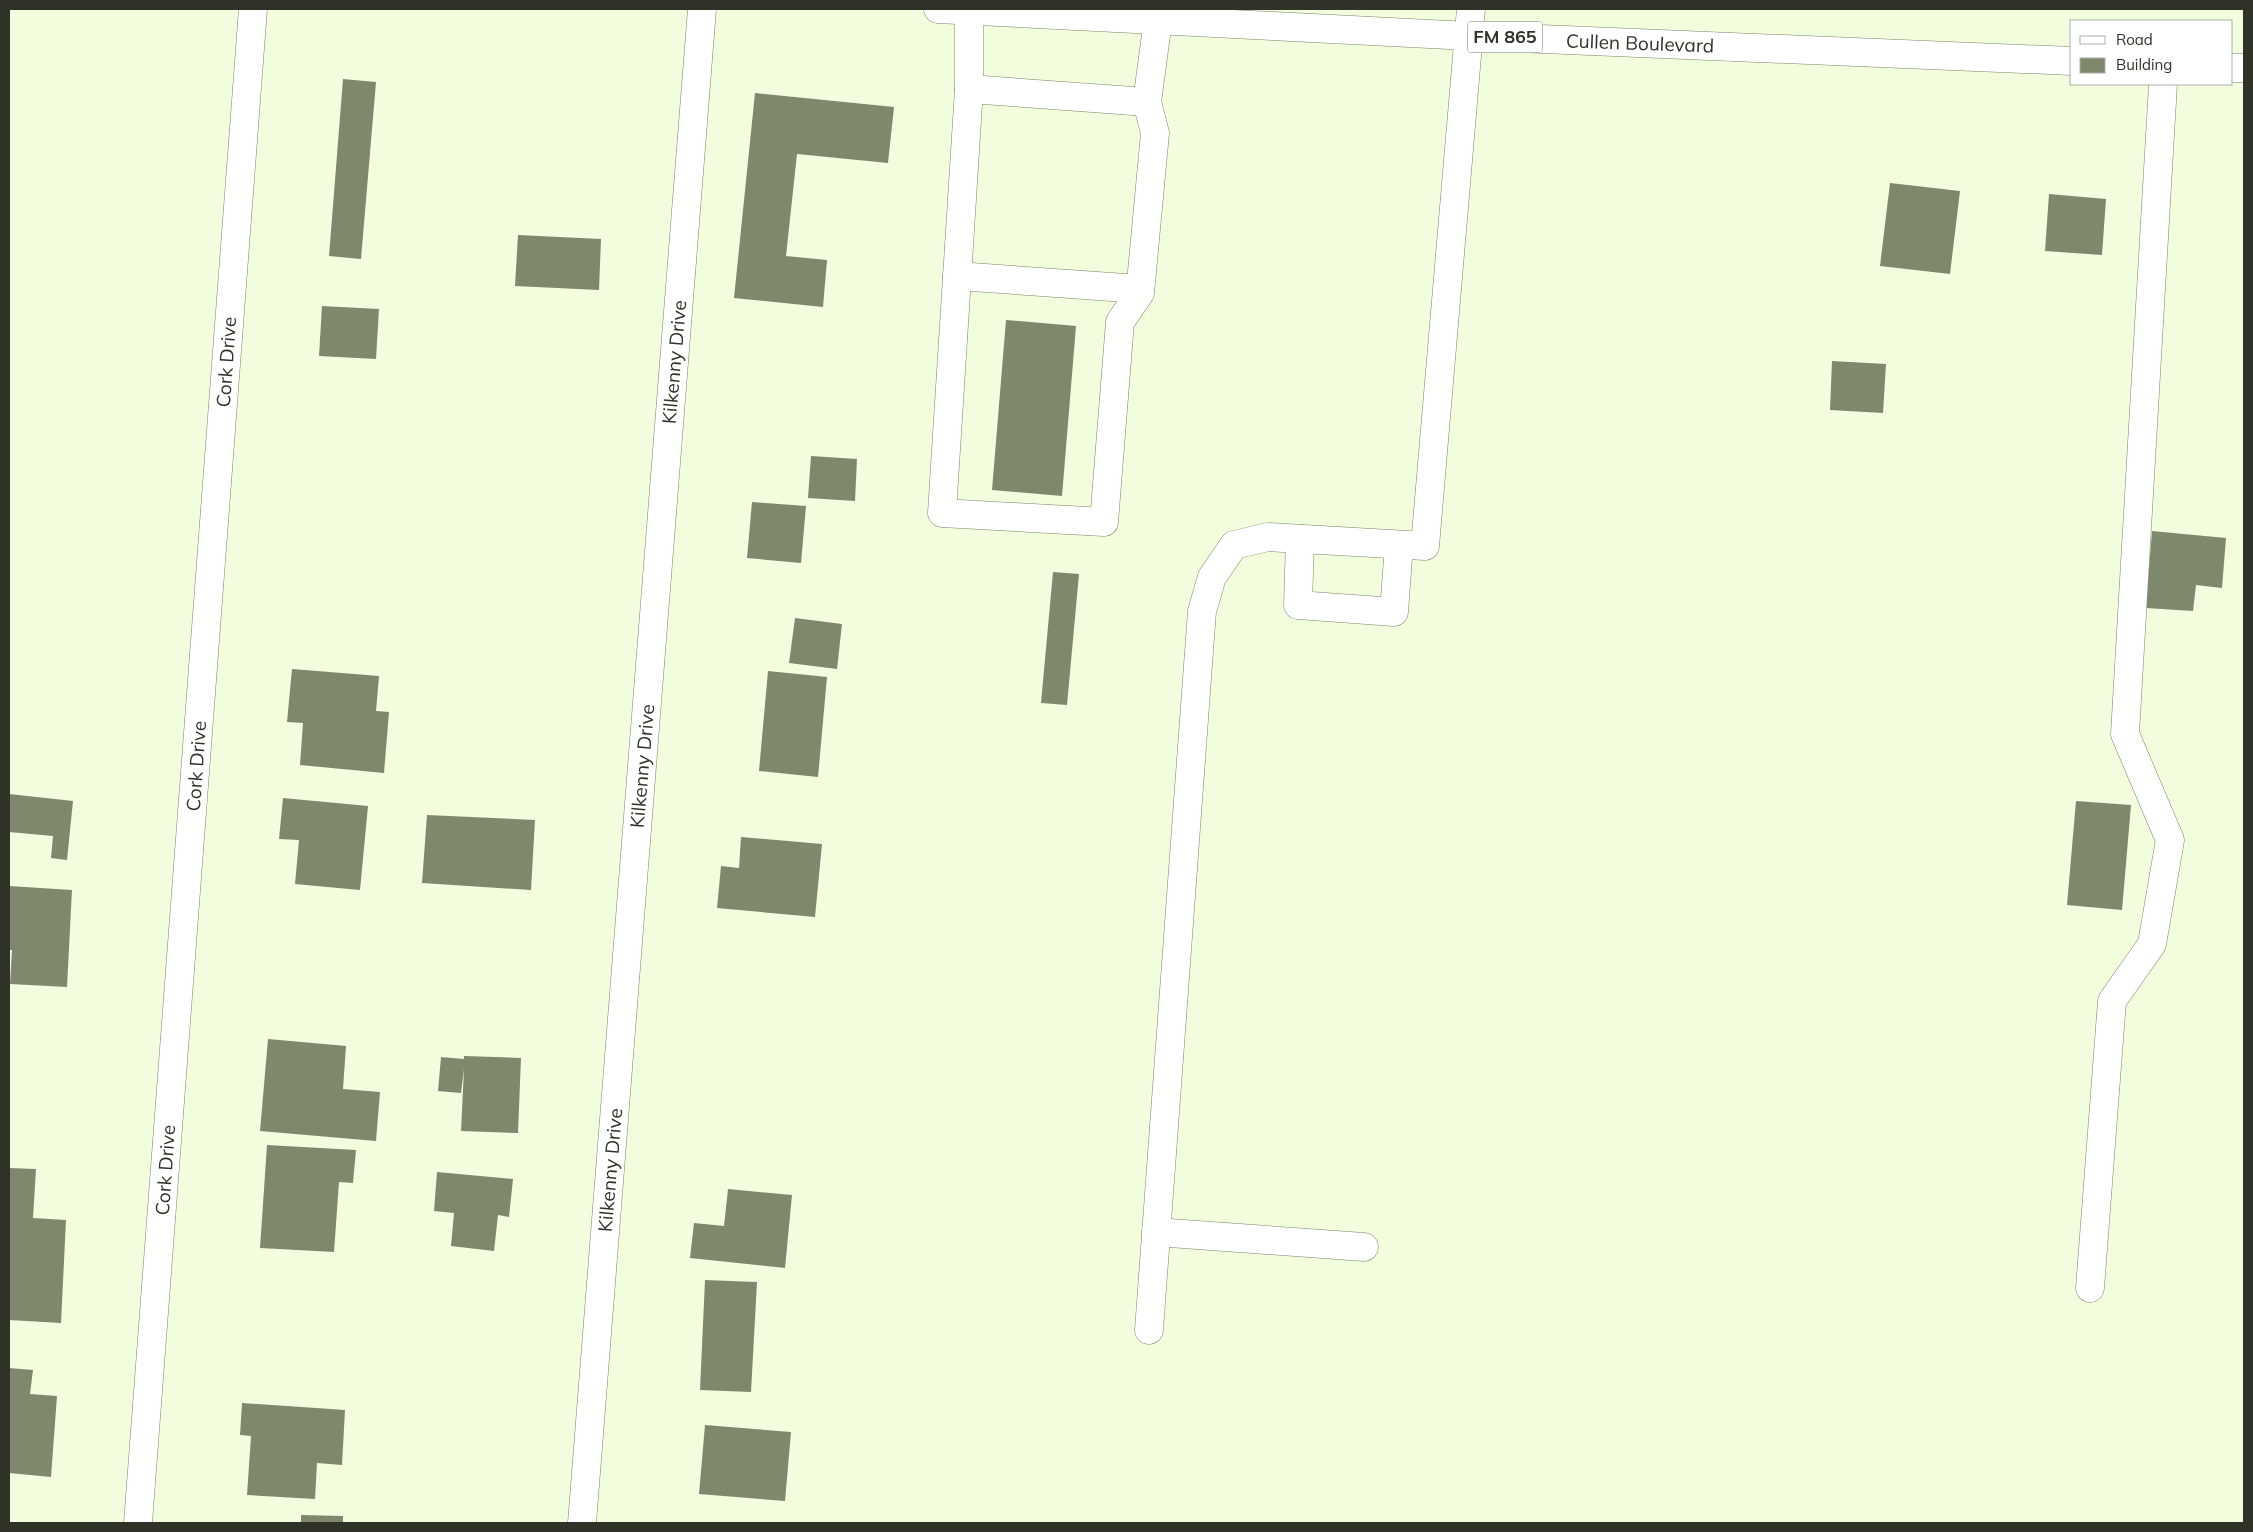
<svg xmlns="http://www.w3.org/2000/svg" width="2253" height="1532" viewBox="0 0 2253 1532" font-family="Mulish,sans-serif">
  <style>
    .building { fill: #7f886c }
    .lines { fill: none; stroke-linecap: round; stroke-linejoin: round }
    .minor-casing { stroke: #7b8468; stroke-width: 29 }
    .major-casing { stroke: #7b8468; stroke-width: 29 }
    .minor { stroke: #fff; stroke-width: 28 }
    .major { stroke: #fff; stroke-width: 28 }
    .labels { text-anchor: middle; stroke-width: 4; stroke-linejoin: round; paint-order: stroke }
    .shield { fill: #fff; stroke: #6d7068; stroke-width: 1 }
    .shield-label { font-size: 18px; font-weight: bold; fill: #2f3327 }
    .street-label { font-size: 19px; fill: #2f3327; stroke: #fff }
  </style>
  <rect width="100%" height="100%" fill="#f2fddd"/>
  <!-- building -->
  <g class="building">
    <polygon points="343,79 376,82 361,259 329,256"/>
    <polygon points="755,93 894,107 888,163 797,154 786,256 827,260 823,307 734,298"/>
    <polygon points="1890,183 1960,191 1950,274 1880,266"/>
    <polygon points="2049,194 2106,199 2102,255 2045,251"/>
    <polygon points="518,235 601,239 599,290 515,286"/>
    <polygon points="322,306 379,309 376,359 319,356"/>
    <polygon points="1006,320 1076,326 1062,496 992,490"/>
    <polygon points="1832,361 1886,364 1883,413 1830,410"/>
    <polygon points="811,456 857,459 855,501 808,498"/>
    <polygon points="752,502 806,506 801,563 747,558"/>
    <polygon points="2152,531 2226,538 2222,588 2196,585 2193,611 2146,608"/>
    <polygon points="1053,572 1079,574 1067,705 1041,703"/>
    <polygon points="795,618 842,624 837,669 789,663"/>
    <polygon points="292,669 379,676 376,711 389,712 384,773 300,765 303,723 287,722"/>
    <polygon points="768,671 827,677 818,777 759,771"/>
    <polygon points="9,794 73,801 67,860 51,858 53,836 9,832"/>
    <polygon points="283,798 368,806 360,890 295,884 299,840 279,839"/>
    <polygon points="2076,801 2131,805 2122,910 2067,905"/>
    <polygon points="427,815 535,820 531,890 422,883"/>
    <polygon points="741,837 822,844 815,917 717,908 721,866 739,868"/>
    <polygon points="9,886 72,890 67,987 10,984 12,950 9,950"/>
    <polygon points="268,1039 346,1046 343,1089 380,1092 376,1141 260,1131"/>
    <polygon points="464,1056 521,1058 518,1133 461,1131 464,1069 461,1093 438,1091 441,1057 464,1059"/>
    <polygon points="267,1145 356,1150 353,1183 339,1182 334,1252 260,1248"/>
    <polygon points="9,1168 36,1169 33,1218 66,1220 61,1323 9,1320"/>
    <polygon points="437,1172 513,1179 509,1217 498,1215 494,1251 451,1246 454,1213 434,1211"/>
    <polygon points="728,1189 792,1195 785,1268 690,1258 694,1223 724,1226"/>
    <polygon points="705,1280 757,1282 751,1392 700,1390"/>
    <polygon points="9,1368 33,1370 30,1394 57,1396 51,1477 9,1473"/>
    <polygon points="242,1403 345,1410 342,1465 317,1463 315,1499 247,1495 251,1436 240,1435"/>
    <polygon points="705,1425 791,1432 785,1501 699,1494"/>
    <polygon points="301,1515 343,1516 343,1523 301,1523"/>
  </g>
  <g class="lines">
    <defs>
      <g id="minor">
        <polyline points="969,10 969,89 1147,102 1158,20"/>
        <polyline points="969,89 942,513 1104,522 1120,322 1140,293 1155,133 1147,102"/>
        <polyline points="957,276 1140,289"/>
        <polyline points="1300,539 1298,605 1394,612 1399,545"/>
        <polyline points="1156,1232 1364,1247"/>
        <polyline points="2090,1288 2112,1001 2152,944 2170,840 2125,734 2163,84"/>
        <polyline points="1149,1330 1202,611 1212,577 1234,545 1268,537 1425,546 1471,9"/>
        <polyline points="138,1523 253,9"/>
        <polyline points="582,1523 702,9"/>
      </g>
      <g id="major">
        <polyline points="938,9 1469,36 2072,61"/>
        <polyline points="2232,68 2244,68"/>
      </g>
    </defs>
    <!-- minor casing -->
    <use href="#minor" class="minor-casing"/>
    <!-- major casing -->
    <use href="#major" class="major-casing"/>
    <!-- minor -->
    <use href="#minor" class="minor"/>
    <!-- major -->
    <use href="#major" class="major"/>
  </g>
  <g class="labels">
    <!-- shield labels -->
    <rect class="shield" x="1467.5" y="21.5" width="75" height="31" rx="4"/>
    <g class="shield-label">
      <text x="1505" y="43">FM 865</text>
    </g>
    <!-- street labels -->
    <g class="street-label">
      <text transform="translate(1640 43) rotate(2)" y="7">Cullen Boulevard</text>
      <text transform="translate(226 362) rotate(-86)" y="7">Cork Drive</text>
      <text transform="translate(674 362) rotate(-85)" y="7">Kilkenny Drive</text>
      <text transform="translate(196 766) rotate(-86)" y="7">Cork Drive</text>
      <text transform="translate(642 766) rotate(-85)" y="7">Kilkenny Drive</text>
      <text transform="translate(165 1170) rotate(-86)" y="7">Cork Drive</text>
      <text transform="translate(610 1170) rotate(-85)" y="7">Kilkenny Drive</text>
    </g>
  </g>
  <!-- border -->
  <rect width="2253" height="1532" fill="none" stroke="#2f3327" stroke-width="20"/>
  <!-- legend -->
  <rect x="2070" y="20" width="162" height="65" fill="#ffffff" stroke="#acada9"/>
  <rect x="2080" y="36" width="25" height="8" fill="#ffffff" stroke="#acada9"/>
  <text x="2116" y="45" font-size="15" fill="#2f3327">Road</text>
  <rect x="2080" y="58" width="25" height="15" fill="#7f886c" stroke="#acada9"/>
  <text x="2116" y="70" font-size="15" fill="#2f3327">Building</text>
</svg>
